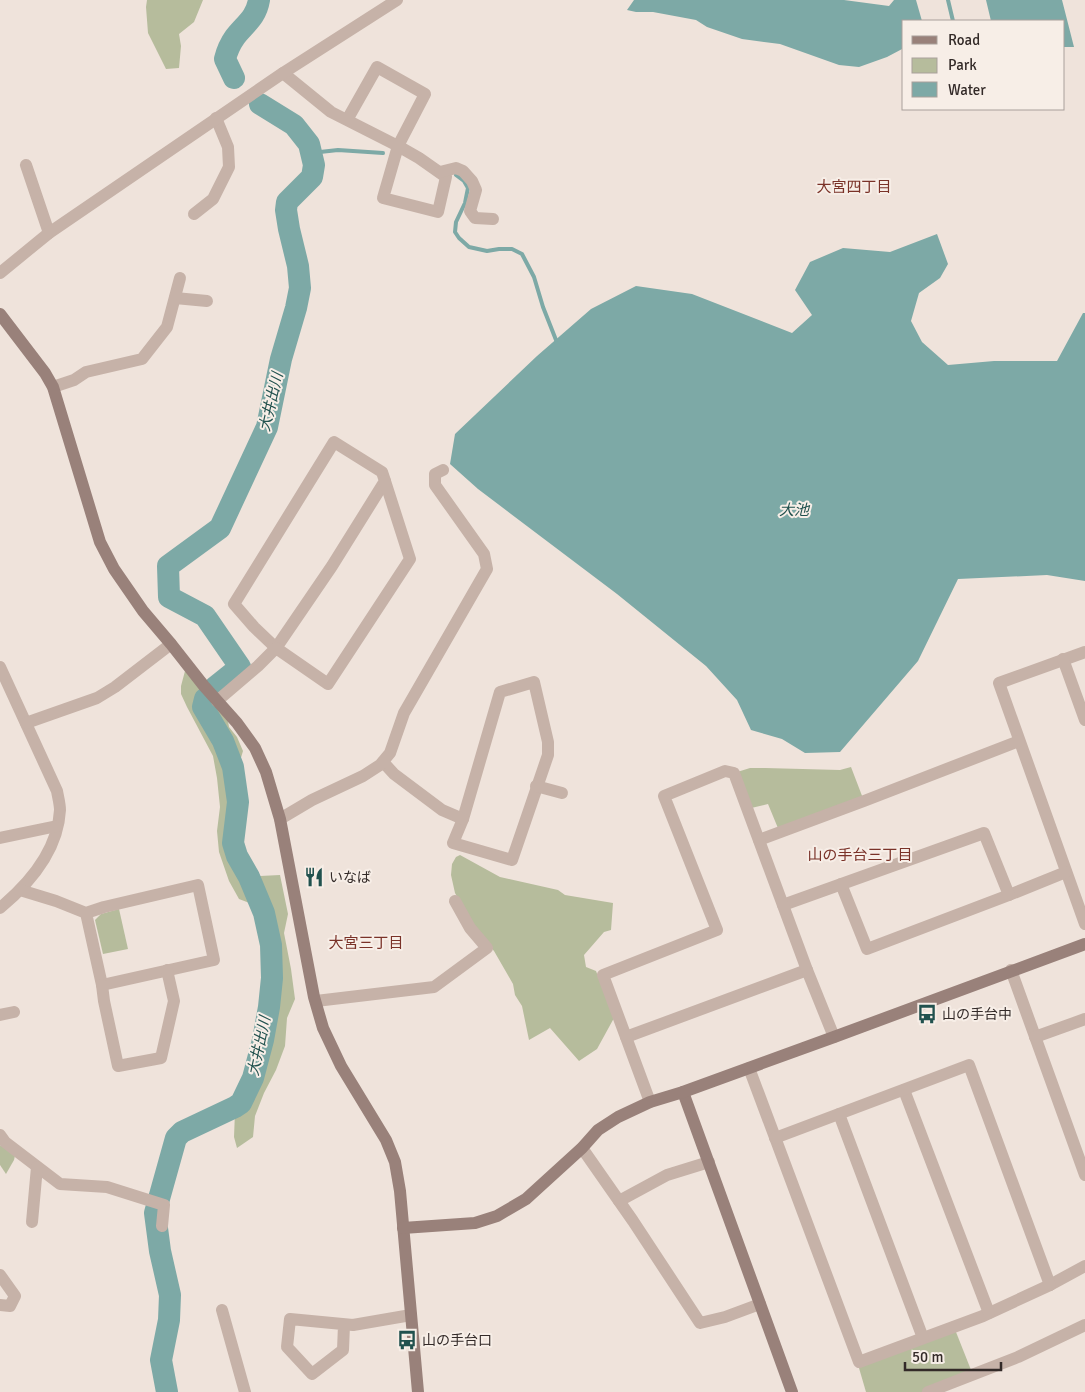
<svg xmlns="http://www.w3.org/2000/svg" width="1085" height="1392" viewBox="0 0 1085 1392" font-family="Signika,'Noto Sans JP',sans-serif">
  <style>
    .green { fill: #b6bc9c }
    .water { fill: #7da9a6 }
    .lines { fill: none; stroke-linecap: round; stroke-linejoin: round }
    .stream { stroke: #7da9a6; stroke-width: 4 }
    .river { stroke: #7da9a6; stroke-width: 22 }
    .street { stroke: #c6b2a8; stroke-width: 12 }
    .secondary { stroke: #99817a; stroke-width: 12 }
    .labels { text-anchor: middle; stroke-width: 4; stroke-linejoin: round; paint-order: stroke }
    .poi-label { font-size: 14px; fill: #332a28; stroke: #f7eee7; text-anchor: start }
    .neighbourhood-label { font-size: 15px; fill: #7a3228; stroke: #f7eee7 }
    .water-label { font-size: 15px; font-style: italic; fill: #21514e; stroke: #f7eee7 }
  </style>
  <rect width="100%" height="100%" fill="#efe3db"/>
  <!-- green -->
  <g class="green">
    <polygon points="147,0 203,0 194,22 179,34 181,46 179,68 166,69 148,33 146,7"/>
    <path d="M185,671L228,721L229,727L237,737L243,751L240,761L245,786L239,847C253,855 249,867 260,876L280,875L288,914L284,933L291,969L295,999L287,1018L285,1046L276,1070L264,1093L255,1116L253,1137L237,1148L234,1137L235,1112L245,1103L257,1078L275,988L274,941L267,914L252,904L239,899L229,881L219,852L217,831L220,807L217,778L213,756L187,707L181,694V686Z"/>
    <polygon points="851,767 864,801 780,833 768,804 747,809 734,773 750,768 765,768 840,770"/>
    <polygon points="460,855 500,877 558,890 565,895 613,903 611,930 604,932 584,955 586,967 596,971 614,1018 597,1049 579,1061 550,1028 529,1040 522,1006 515,995 513,984 494,951 475,929 455,893 451,875 452,864 456,857"/>
    <polygon points="119,909 128,949 103,954 95,920 101,914"/>
    <polygon points="5,1142 16,1151 14,1160 6,1174 0,1165 0,1146"/>
    <polygon points="954,1327 973,1375 928,1392 866,1392 859,1368 859,1362"/>
  </g>
  <!-- water -->
  <g class="water">
    <polygon points="634,0 844,0 889,6 894,0 916,0 922,21 904,21 904,48 887,57 859,67 839,65 780,44 742,39 707,27 696,20 653,12 636,12 627,10"/>
    <polygon points="986,0 1062,0 1074,47 1064,47 1064,21 991,21"/>
    <polygon points="937,234 948,264 940,278 919,293 911,321 922,342 948,365 994,361 1057,361 1083,313 1085,313 1085,581 1047,575 958,579 918,661 840,752 805,753 782,739 751,730 737,700 706,666 617,594 478,489 450,464 455,434 537,356 591,309 636,286 692,294 792,333 812,315 795,290 810,262 843,248 890,252"/>
  </g>
  <g class="lines">
    <!-- stream -->
    <g class="stream">
      <polyline points="948,0 953,21"/>
      <polyline points="311,153 338,150 383,153"/>
      <polyline points="456,175 464,181 468,188 465,203 456,222 455,232 459,238 469,247 487,251 499,249 512,249 522,254 534,277 543,307 556,340"/>
    </g>
    <!-- river -->
    <g class="river">
      <path d="M234,78L225,59C227,51 230,44 235,37C245,24 256,18 259,0"/>
      <polyline points="215,687 240,667 205,616 169,597 168,566 220,528 267,427 281,359 296,308 300,288 298,266 289,229 286,210 287,202 312,177 314,165 309,144 294,125 260,104"/>
      <polyline points="167,1392 161,1360 169,1320 170,1295 160,1251 155,1213 176,1138 182,1132 235,1107 241,1103 253,1078 263,1040 269,1007 272,978 271,945 264,913 249,877 237,856 233,843 238,802 233,767 223,741 203,707 205,699"/>
    </g>
    <!-- street -->
    <g class="street">
      <polyline points="283,73 331,112 398,146 419,158 446,177 438,212 383,198 398,146 425,94 377,67 347,120"/>
      <polyline points="26,165 49,233"/>
      <polyline points="440,172 456,168 463,171 472,181 476,190 470,211 475,218 493,219"/>
      <polyline points="194,214 213,199 229,167 228,147 216,118"/>
      <polyline points="0,273 49,233 283,73 397,0"/>
      <polyline points="175,298 207,301"/>
      <polyline points="53,387 74,380 86,372 142,359 167,327 180,278"/>
      <polygon points="334,442 382,472 385,481 332,566 276,648 254,627 234,604"/>
      <polyline points="1085,652 999,683 1085,924"/>
      <polyline points="1063,659 1085,720"/>
      <path d="M0,667L57,791C58,797 60,804 60,810C58,851 30,883 0,908"/>
      <polygon points="534,682 548,742 548,755 512,860 453,843 463,819 500,692"/>
      <polyline points="217,701 258,666 276,648 328,684 410,559 385,481"/>
      <polyline points="26,723 97,698 115,687 171,644"/>
      <polyline points="383,762 394,774 442,810 463,819"/>
      <polyline points="536,786 562,793"/>
      <polyline points="280,819 312,800 363,776 380,765 390,753 404,713 487,569 484,554 435,485 435,474 443,470"/>
      <polyline points="0,838 57,826"/>
      <polyline points="759,840 864,801 1019,741"/>
      <polyline points="841,884 867,949 1009,895 1066,872"/>
      <polyline points="20,890 56,901 86,913 104,907 198,885 214,960 102,985 86,913"/>
      <polyline points="783,905 984,833 1009,895"/>
      <polyline points="1011,970 1085,1175"/>
      <polyline points="102,985 104,1001 118,1066 161,1058 174,1001 167,970"/>
      <polyline points="316,1001 434,987 487,948 470,928 455,901"/>
      <polyline points="0,1015 14,1012"/>
      <polyline points="626,1037 807,970"/>
      <polyline points="1035,1037 1085,1019"/>
      <polyline points="749,1068 859,1362 983,1316 1050,1285 1085,1266"/>
      <polyline points="904,1090 989,1313"/>
      <polyline points="650,1102 603,975 717,930 664,796 725,771 734,773 807,970 834,1037"/>
      <polyline points="839,1114 923,1338"/>
      <polyline points="0,1135 5,1142 60,1184 107,1187 164,1205 162,1226"/>
      <polyline points="775,1138 969,1065 1050,1285"/>
      <polyline points="582,1148 633,1221 700,1323 725,1317 760,1304"/>
      <polyline points="619,1201 667,1175 709,1162"/>
      <polyline points="32,1222 37,1167"/>
      <polyline points="0,1275 15,1296 10,1306 0,1305"/>
      <polyline points="222,1310 245,1392"/>
      <polyline points="344,1325 343,1350 312,1374 287,1347 290,1319 353,1325 411,1315"/>
      <polyline points="928,1392 1018,1357 1085,1325"/>
    </g>
    <!-- secondary -->
    <g class="secondary">
      <polyline points="0,314 45,373 53,387 100,542 114,569 143,611 171,644 204,686 237,723 255,748 266,772 280,819 314,997 323,1028 341,1066 386,1140 395,1162 400,1191 418,1392"/>
      <polyline points="683,1092 792,1392"/>
      <polyline points="403,1228 475,1223 497,1216 526,1199 582,1148 598,1130 618,1117 650,1102 683,1092 834,1037 1085,944"/>
    </g>
  </g>
  <!-- icons -->
  <defs>
    <symbol id="restaurant-bare" viewBox="-9 -9 18 18"><path d="M-5-6h1v4h1v-4h1v4h1v-4h1v5L-1.5 .5V6h-2V.5L-5-1ZM5-6V6H3V1.5H1.5Q1.5-4 5-6Z" fill="#21514e" stroke="#f7eee7" stroke-width="2.5" paint-order="stroke"/></symbol>
    <symbol id="bus-bare" viewBox="-9 -9 18 18"><path d="M-5-6H5V4H4V6H2V4H-2V6H-4V4H-5ZM-3.5-4V0h7V-4ZM-3.5 1.2v1.5H-2V1.2ZM2 1.2v1.5H3.5V1.2Z" fill="#21514e" stroke="#f7eee7" stroke-width="2.5" paint-order="stroke"/></symbol>
  </defs>
  <g fill-rule="evenodd">
    <use href="#restaurant-bare" x="300" y="863" width="28" height="28"/>
    <use href="#bus-bare" x="913" y="1000" width="28" height="28"/>
    <use href="#bus-bare" x="393" y="1326" width="28" height="28"/>
  </g>
  <g class="labels">
    <!-- poi labels -->
    <g class="poi-label">
      <text x="329" y="882">いなば</text>
      <text x="942" y="1019">山の手台中</text>
      <text x="422" y="1345">山の手台口</text>
    </g>
    <!-- neighbourhood labels -->
    <g class="neighbourhood-label">
      <text x="854" y="192">大宮四丁目</text>
      <text x="860" y="860">山の手台三丁目</text>
      <text x="366" y="948">大宮三丁目</text>
    </g>
    <!-- water labels -->
    <g class="water-label">
      <text transform="translate(271 402) rotate(-77)" y="5">大井出川</text>
      <text x="794" y="515">大池</text>
      <text transform="translate(259 1046) rotate(-78)" y="5">大井出川</text>
    </g>
  </g>
  <!-- legend -->
  <rect x="902" y="20" width="162" height="90" fill="#f7eee7" stroke="#a9a09b"/>
  <rect x="912" y="36" width="25" height="8" fill="#99817a" stroke="#a9a09b"/>
  <text x="948" y="45" font-size="15" fill="#332a28">Road</text>
  <rect x="912" y="58" width="25" height="15" fill="#b6bc9c" stroke="#a9a09b"/>
  <text x="948" y="70" font-size="15" fill="#332a28">Park</text>
  <rect x="912" y="82" width="25" height="15" fill="#7da9a6" stroke="#a9a09b"/>
  <text x="948" y="95" font-size="15" fill="#332a28">Water</text>
  <!-- scale -->
  <path d="M905 1362v8h96v-8" fill="none" stroke="#332a28" stroke-width="2.5"/>
  <text x="912" y="1362" font-size="15" fill="#332a28" stroke="#f7eee7" stroke-width="4" paint-order="stroke">50 m</text>
</svg>
